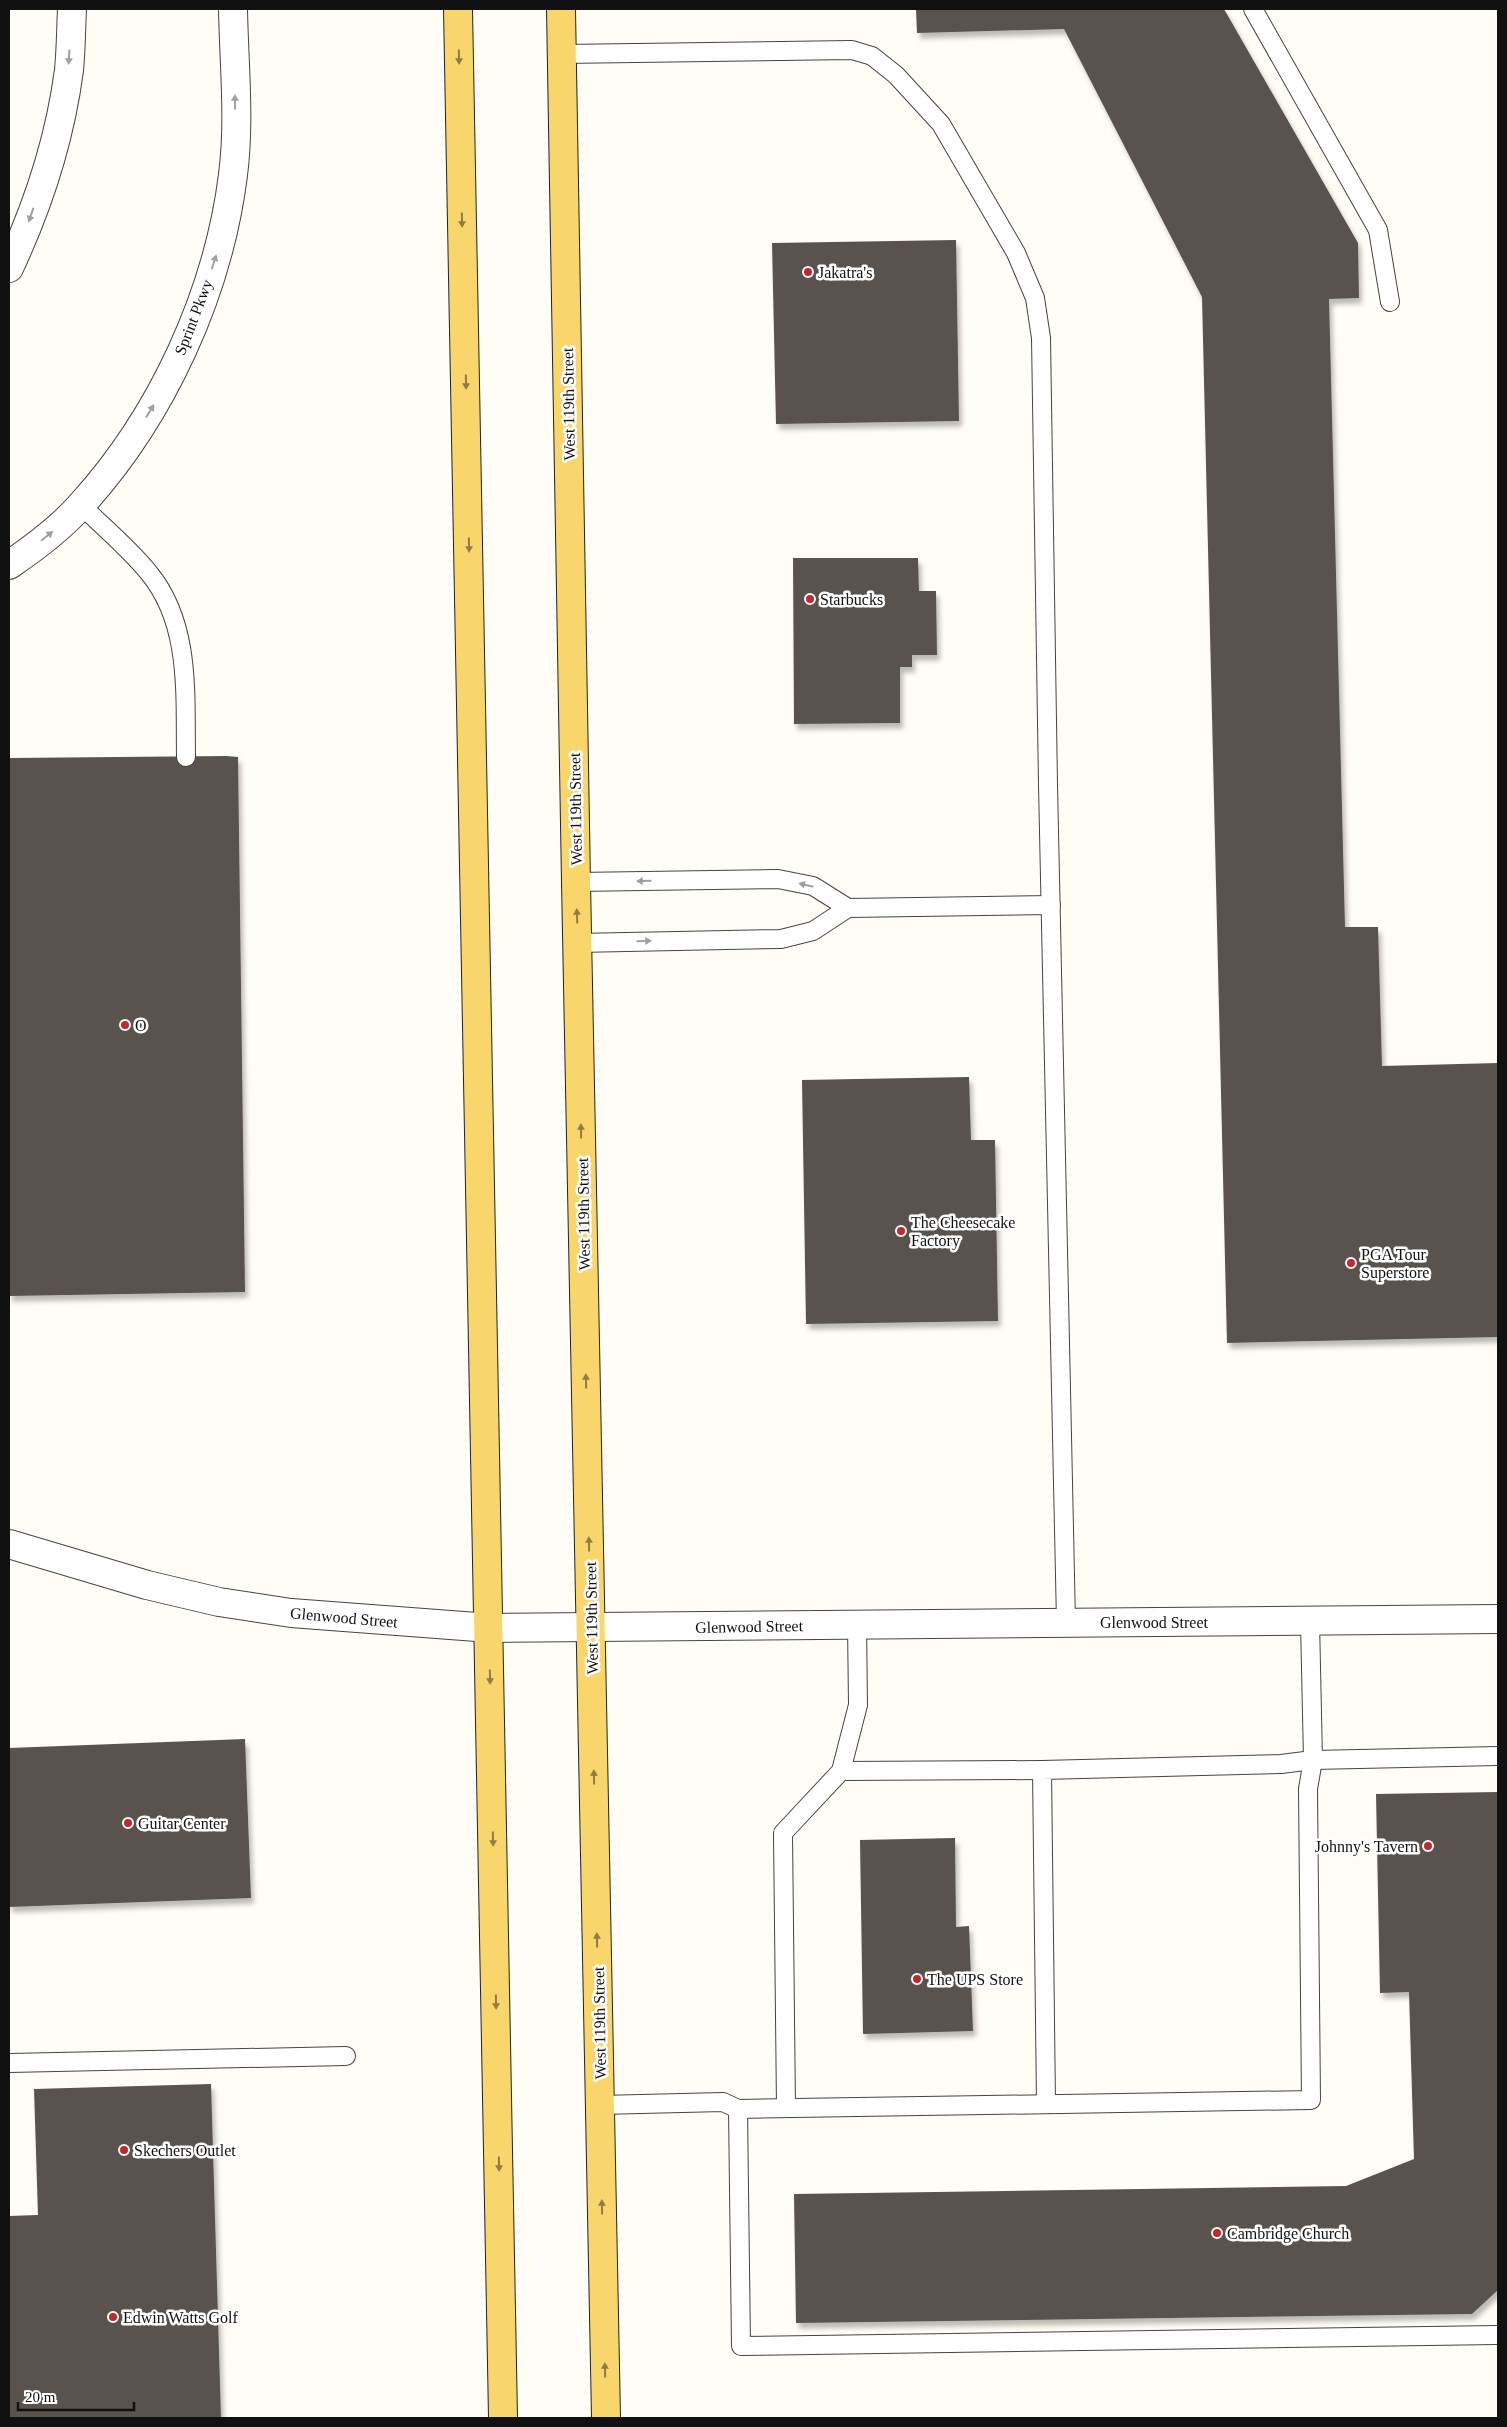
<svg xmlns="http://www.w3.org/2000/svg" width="1507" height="2427" viewBox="0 0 1507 2427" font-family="'Times New Roman',serif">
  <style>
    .building { fill: #5a524d; filter: url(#shadow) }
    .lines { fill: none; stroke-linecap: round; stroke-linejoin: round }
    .service-casing { stroke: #444; stroke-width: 20 }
    .minor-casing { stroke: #444; stroke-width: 30 }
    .primary-casing { stroke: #222; stroke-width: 30 }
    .service { stroke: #fff; stroke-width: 18 }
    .minor { stroke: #fff; stroke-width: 28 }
    .primary { stroke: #f9d66b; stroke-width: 28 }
    .oneway { fill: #a0a0a0 }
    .oneway2 { fill: #917d42 }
    .poi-dot { fill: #c4262e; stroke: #fff; stroke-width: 2 }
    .labels { text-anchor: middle; stroke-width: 5; stroke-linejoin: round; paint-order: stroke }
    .poi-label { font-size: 16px; fill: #111; stroke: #fff; text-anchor: start }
    .street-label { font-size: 16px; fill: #111; stroke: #fff }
  </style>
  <defs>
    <filter id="shadow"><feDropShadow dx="3" dy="5.5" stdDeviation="2.5" flood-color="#0004"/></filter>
  </defs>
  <rect width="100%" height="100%" fill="#fffdf5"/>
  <!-- building -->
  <g class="building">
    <polygon points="916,9 1224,9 1358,243 1359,298 1329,299 1345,927 1378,927 1382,1066 1498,1063 1498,1337 1227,1343 1202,297 1064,29 917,33"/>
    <polygon points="956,240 959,421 776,424 772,243"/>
    <polygon points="793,558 918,558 919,591 936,591 937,655 912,655 912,667 900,667 900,723 794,724"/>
    <polygon points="227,756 238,757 245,1292 9,1296 9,758"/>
    <polygon points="969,1077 971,1140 995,1140 998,1321 806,1324 802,1080"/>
    <polygon points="245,1739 251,1898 9,1907 9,1748"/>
    <polygon points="1498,1792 1498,2290 1472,2314 796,2323 794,2194 1346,2186 1414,2159 1409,1992 1380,1993 1376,1794"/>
    <polygon points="955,1838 956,1927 969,1926 973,2031 863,2034 860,1840"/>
    <polygon points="211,2084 221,2418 9,2418 9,2216 38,2215 34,2089"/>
  </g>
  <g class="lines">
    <defs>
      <g id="service">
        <polyline points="1253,9 1378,230 1390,302"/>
        <polyline points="562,54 852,50 872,56 896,75 941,124 1016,253 1035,298 1041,338 1048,785 1066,1622"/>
        <path d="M81,505C103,527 129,548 149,573C191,624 185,694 186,757"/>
        <polyline points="576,882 778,879 813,886 848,908"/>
        <polyline points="577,943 781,939 813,931 848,908 1051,905"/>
        <polyline points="841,1771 1042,1770"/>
        <polyline points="9,2063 346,2056"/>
        <polyline points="1046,2104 1042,1770 1281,1764 1313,1760 1498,1756"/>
        <polyline points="600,2105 723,2102 738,2109 1311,2100 1308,1789 1313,1760 1310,1621"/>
        <polyline points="786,2108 783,1833 841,1771 858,1705 857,1624"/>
        <polyline points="738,2109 741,2346 1498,2335"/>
      </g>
      <g id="minor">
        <path d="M9,268C38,206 60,139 69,70C71,50 71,29 72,9"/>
        <path d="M9,565C34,548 61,528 81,505C162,416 218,294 233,175C240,121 234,64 233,9"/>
        <polyline points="9,1544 147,1585 219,1602 291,1613 490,1628 1498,1619"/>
      </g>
      <g id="primary">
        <polyline points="458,9 503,2418"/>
        <polyline points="561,9 576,882 606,2418"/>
      </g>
    </defs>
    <!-- service casing -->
    <use href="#service" class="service-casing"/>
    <!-- minor casing -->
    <use href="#minor" class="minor-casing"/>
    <!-- primary casing -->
    <use href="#primary" class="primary-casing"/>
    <!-- service -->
    <use href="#service" class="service"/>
    <!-- minor -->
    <use href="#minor" class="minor"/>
    <!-- primary -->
    <use href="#primary" class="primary"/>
  </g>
  <!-- one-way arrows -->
  <defs><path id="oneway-solid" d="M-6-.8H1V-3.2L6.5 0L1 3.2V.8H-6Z" transform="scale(1.25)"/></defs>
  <g class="oneway">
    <use href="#oneway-solid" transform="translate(69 57) rotate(93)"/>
    <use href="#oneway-solid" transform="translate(235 102) rotate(-91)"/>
    <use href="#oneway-solid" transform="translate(31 215) rotate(109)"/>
    <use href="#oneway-solid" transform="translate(214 262) rotate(-73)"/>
    <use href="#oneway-solid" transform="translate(150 411) rotate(-58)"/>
    <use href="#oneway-solid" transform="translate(47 536) rotate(-39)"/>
    <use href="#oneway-solid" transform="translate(644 881) rotate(179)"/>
    <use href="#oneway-solid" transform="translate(806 885) rotate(-167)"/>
    <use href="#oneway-solid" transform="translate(644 941) rotate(-1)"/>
  </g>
  <g class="oneway2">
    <use href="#oneway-solid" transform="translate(459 57) rotate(89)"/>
    <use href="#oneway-solid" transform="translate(462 220) rotate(89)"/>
    <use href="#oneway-solid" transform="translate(466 382) rotate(89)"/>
    <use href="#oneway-solid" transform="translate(469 545) rotate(89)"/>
    <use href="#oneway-solid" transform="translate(577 916) rotate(-92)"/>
    <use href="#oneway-solid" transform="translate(581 1131) rotate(-91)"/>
    <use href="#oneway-solid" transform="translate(586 1381) rotate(-91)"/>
    <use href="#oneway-solid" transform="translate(589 1544) rotate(-91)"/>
    <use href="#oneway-solid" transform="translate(490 1677) rotate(89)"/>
    <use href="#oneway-solid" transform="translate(594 1777) rotate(-91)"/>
    <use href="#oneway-solid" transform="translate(493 1839) rotate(89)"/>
    <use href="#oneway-solid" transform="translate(597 1940) rotate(-91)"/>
    <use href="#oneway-solid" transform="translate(496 2002) rotate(89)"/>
    <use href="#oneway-solid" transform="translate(499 2164) rotate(89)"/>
    <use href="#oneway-solid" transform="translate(602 2207) rotate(-91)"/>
    <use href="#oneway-solid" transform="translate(605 2370) rotate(-91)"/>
  </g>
  <!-- markers -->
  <g class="poi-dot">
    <circle cx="808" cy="272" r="5"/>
    <circle cx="810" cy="599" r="5"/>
    <circle cx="125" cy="1025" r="5"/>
    <circle cx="901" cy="1231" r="5"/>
    <circle cx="1351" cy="1263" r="5"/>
    <circle cx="128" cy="1823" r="5"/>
    <circle cx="1428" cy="1846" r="5"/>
    <circle cx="917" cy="1979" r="5"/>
    <circle cx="124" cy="2150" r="5"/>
    <circle cx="1217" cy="2233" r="5"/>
    <circle cx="113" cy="2317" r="5"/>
  </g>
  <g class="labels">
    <!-- poi labels -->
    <g class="poi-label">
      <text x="818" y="278">Jakatra's</text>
      <text x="820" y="605">Starbucks</text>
      <text x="135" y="1031">O</text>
      <text x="911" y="1228">The Cheesecake<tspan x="911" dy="18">Factory</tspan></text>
      <text x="1361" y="1260">PGA Tour<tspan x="1361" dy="18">Superstore</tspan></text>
      <text x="138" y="1829">Guitar Center</text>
      <text x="1418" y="1852" text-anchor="end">Johnny's Tavern</text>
      <text x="927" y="1985">The UPS Store</text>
      <text x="134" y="2156">Skechers Outlet</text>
      <text x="1227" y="2239">Cambridge Church</text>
      <text x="123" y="2323">Edwin Watts Golf</text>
    </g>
    <!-- street labels -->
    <g class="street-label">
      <text transform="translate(193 317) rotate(-69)" y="6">Sprint Pkwy</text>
      <text transform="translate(568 404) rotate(-91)" y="6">West 119th Street</text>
      <text transform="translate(575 809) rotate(-91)" y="6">West 119th Street</text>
      <text transform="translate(583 1214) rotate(-91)" y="6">West 119th Street</text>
      <text transform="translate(344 1617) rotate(5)" y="6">Glenwood Street</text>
      <text transform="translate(591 1618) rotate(-91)" y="6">West 119th Street</text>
      <text x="1154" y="1628">Glenwood Street</text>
      <text transform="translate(749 1626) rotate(-1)" y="6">Glenwood Street</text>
      <text transform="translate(599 2023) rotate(-91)" y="6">West 119th Street</text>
    </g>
  </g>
  <!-- border -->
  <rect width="1507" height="2427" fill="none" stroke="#111111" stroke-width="20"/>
  <!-- scale -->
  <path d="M18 2402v8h116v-8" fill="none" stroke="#111111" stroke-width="2.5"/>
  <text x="25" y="2402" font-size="15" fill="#111111" stroke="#ffffff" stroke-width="4" paint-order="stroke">20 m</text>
</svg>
